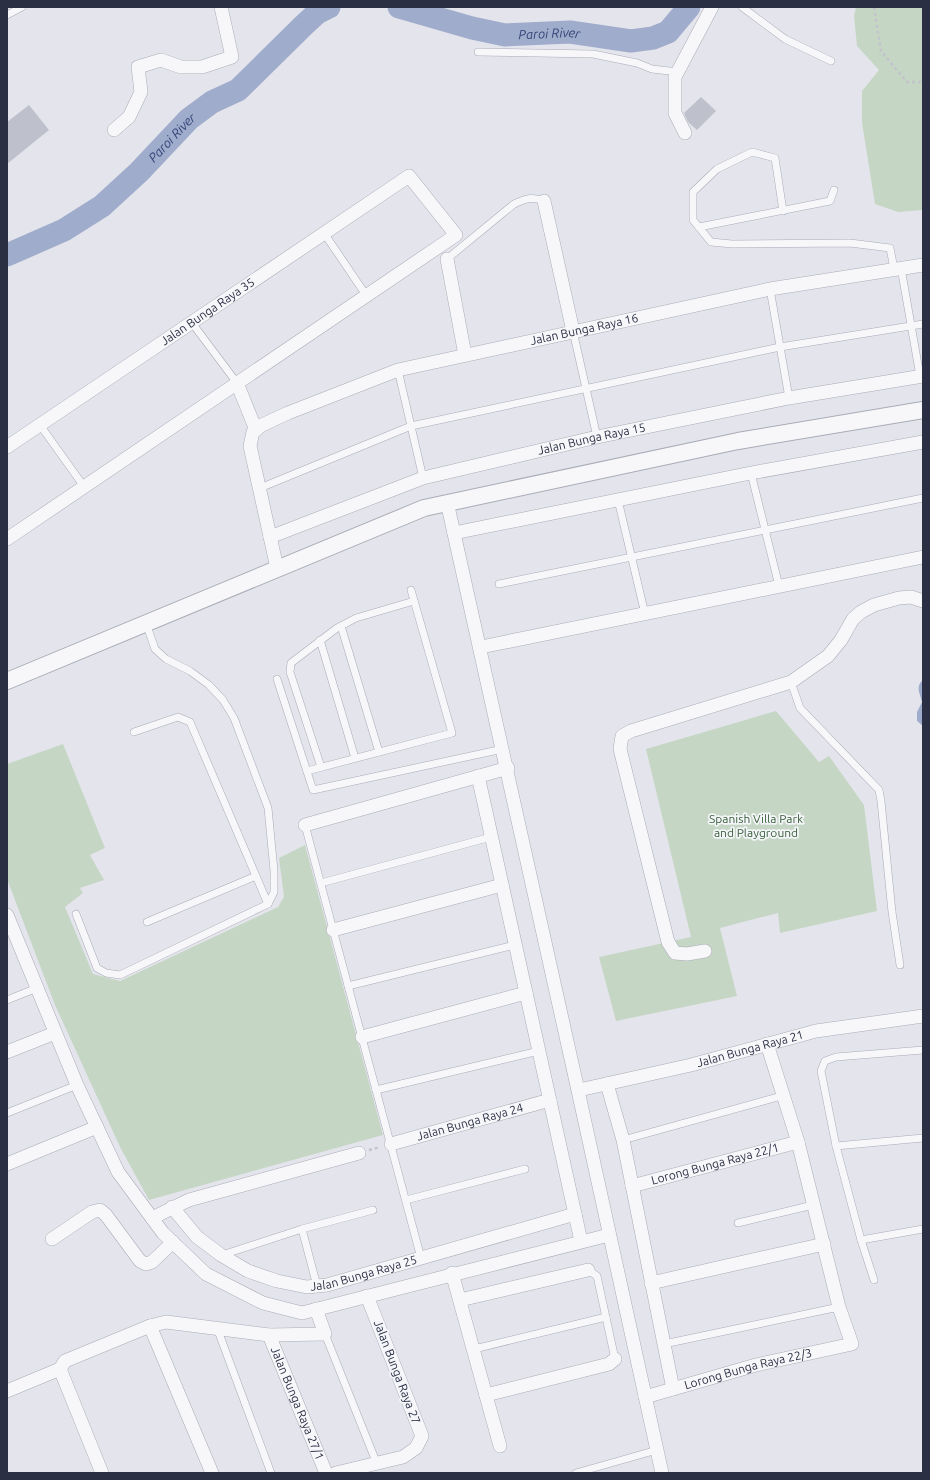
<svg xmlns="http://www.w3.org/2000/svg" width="930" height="1480" viewBox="0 0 930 1480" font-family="Ubuntu,sans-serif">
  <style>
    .green { fill: #c6d6c5 }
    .water { fill: #a0accb }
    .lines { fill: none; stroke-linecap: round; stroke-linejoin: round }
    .river { stroke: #a0accb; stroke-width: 23 }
    .building { fill: #bec0cc }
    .service-casing { stroke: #a9abb6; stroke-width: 8 }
    .minor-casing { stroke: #a9abb6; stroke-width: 14 }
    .tertiary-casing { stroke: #a9abb6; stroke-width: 18 }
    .path { stroke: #c2c3cb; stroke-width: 2.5; stroke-dasharray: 3 3; stroke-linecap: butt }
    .service { stroke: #f7f7fa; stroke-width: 7 }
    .minor { stroke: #f7f7fa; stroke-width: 13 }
    .tertiary { stroke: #f7f7fa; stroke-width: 16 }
    .labels { text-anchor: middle; stroke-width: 3.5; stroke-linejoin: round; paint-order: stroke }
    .street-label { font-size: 12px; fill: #2b2f44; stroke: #f4f5f9 }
    .park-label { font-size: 12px; fill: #396039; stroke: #f4f5f9 }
    .water-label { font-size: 13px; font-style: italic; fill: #354579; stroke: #f4f5f9 }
  </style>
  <rect width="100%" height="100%" fill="#e4e5ec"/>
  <!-- green -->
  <g class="green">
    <polygon points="856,7 923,7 923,210 898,212 875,204 862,123 862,91 879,70 857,46 854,16"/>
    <polygon points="776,711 819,762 829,756 864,805 877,911 780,933 778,913 720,928 737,996 616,1021 599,957 691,937 646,749"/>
    <polygon points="63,744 105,848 90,855 104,880 80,888 83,893 65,907 93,974 120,981 278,907 284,897 279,858 305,845 383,1135 149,1200 120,1147 55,1005 7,879 7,764"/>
  </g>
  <!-- water -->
  <path class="water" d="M923,680V726L917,721V712L922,702C920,693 915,687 923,680Z"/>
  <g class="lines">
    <!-- river -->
    <g class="river">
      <path id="s1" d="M399,7L472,28L505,35L570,32L631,41L653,38L668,32L689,7"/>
      <path id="s2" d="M7,255L64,230L102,206L139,172L189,119L212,102L238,90L304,25L317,13L329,7"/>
    </g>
  </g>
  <!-- building -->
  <g class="building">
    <polygon points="701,97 716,111 697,130 688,122 684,113"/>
    <polygon points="29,105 49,130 7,164 7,122"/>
  </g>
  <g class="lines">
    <defs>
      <g id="service">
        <polyline points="742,7 785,39 831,61"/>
        <polyline points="7,15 22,7"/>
        <polyline points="478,52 593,54 637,63 652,69 678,72"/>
        <polyline points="783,211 775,158 752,152 717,169 693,192 693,220 711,242 732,244 850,243 890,248 894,269"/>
        <polyline points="699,227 830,201 834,190"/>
        <polyline points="324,233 366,295"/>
        <path d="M447,259L514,204C525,199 532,196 544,201"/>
        <polyline points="901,268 920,376"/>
        <polyline points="770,289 789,398"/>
        <polyline points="192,323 237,383"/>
        <polyline points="573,331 597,437"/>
        <polyline points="398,370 423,478"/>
        <polyline points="40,425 85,488"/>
        <polyline points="751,473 779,586"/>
        <polyline points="260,488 411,426 780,347 923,324"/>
        <polyline points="618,500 645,614"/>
        <polyline points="499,584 923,498"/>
        <polyline points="341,626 379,752"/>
        <polyline points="320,640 355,758"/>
        <polyline points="277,679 313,790 503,749"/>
        <polyline points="791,682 800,708 879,790 881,801 892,912 900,965"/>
        <polyline points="134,732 178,717 190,722 268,904"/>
        <polyline points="321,767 290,672 291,663 337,628 356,618 414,601"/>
        <polyline points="307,771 452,733 411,590"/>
        <polyline points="305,825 421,1258"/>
        <polyline points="321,883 491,837"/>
        <polyline points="76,914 97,968 106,973 120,975 268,904 274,892 274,871 268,808 234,718 223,700 209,685 190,671 166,659 155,649 146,623"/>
        <polyline points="147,922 256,876"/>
        <polyline points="348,986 515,945"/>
        <polyline points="7,1000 37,988"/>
        <polyline points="923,1050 836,1057 825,1061 821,1071 836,1146 861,1240 923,1229"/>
        <polyline points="376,1090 539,1051"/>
        <polyline points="7,1113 77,1085"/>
        <polyline points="623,1140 785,1095"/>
        <polyline points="836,1146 923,1138"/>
        <polyline points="406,1200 525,1169"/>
        <polyline points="738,1223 813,1205"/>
        <polyline points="302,1229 317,1286"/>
        <polyline points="861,1240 874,1280"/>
        <polyline points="222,1255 302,1229 373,1210"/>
        <polyline points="588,1270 597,1276 615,1359"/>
        <polyline points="217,1328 271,1473"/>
        <polyline points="325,1334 377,1464"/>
        <polyline points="664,1344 839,1307"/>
        <polyline points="474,1349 606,1317"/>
        <polyline points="576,1473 657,1450"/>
      </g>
      <g id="minor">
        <polyline points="114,130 129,117 141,92 138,67 161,60 181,67 202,67 232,57 221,7"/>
        <polyline points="685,133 675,113 675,77 712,7"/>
        <polyline points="544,201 573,331"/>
        <polyline points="447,259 465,355"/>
        <polyline points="237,383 256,430"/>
        <path id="s3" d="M7,447L409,176L456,235L7,539"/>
        <path d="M447,502C520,826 591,1149 662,1473"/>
        <polyline points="454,533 751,473 923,442"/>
        <path id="s4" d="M270,537L423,478L597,437L789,398L923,376"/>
        <path id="s5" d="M277,568L250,446L253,432L262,425L288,413L398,370L770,289L923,265"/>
        <polyline points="481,647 923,557"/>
        <polyline points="478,776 581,1241"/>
        <polyline points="305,825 508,768"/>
        <polyline points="7,915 77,1085 118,1172 163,1233 206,1274 263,1303 302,1313 609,1235"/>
        <polyline points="333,930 502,885"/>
        <polyline points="705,951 687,954 675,953 668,942 620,749 622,736 631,731 791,682 828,656 841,640 853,619 861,612 874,605 899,598 911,597 923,601"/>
        <polyline points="362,1037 526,993"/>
        <polyline points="7,1052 55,1033"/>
        <polyline points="607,1084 623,1140 673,1389"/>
        <path id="s6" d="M579,1090L691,1065L816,1031L923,1016"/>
        <path id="s7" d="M391,1144L550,1100"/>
        <polyline points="7,1164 97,1127"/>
        <path id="s8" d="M632,1186L798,1142"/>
        <path id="s9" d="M172,1207L197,1237L221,1255L248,1271L277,1281L307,1287L327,1285L575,1214"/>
        <polyline points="152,1218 189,1200 359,1153"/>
        <polyline points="52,1239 92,1212 100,1210 106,1215 140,1261 146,1264 152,1262 173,1242"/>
        <polyline points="452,1273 500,1446"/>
        <polyline points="651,1283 824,1244"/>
        <polyline points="460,1300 588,1270"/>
        <polyline points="150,1326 212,1473"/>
        <path id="s10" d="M269,1335L326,1473"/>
        <polyline points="60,1369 65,1361 150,1326 166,1322 269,1335 325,1334 316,1309"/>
        <polyline points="60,1369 102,1473"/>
        <polyline points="7,1391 60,1369"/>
        <polyline points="486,1395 609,1364 615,1359"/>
        <path id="s11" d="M645,1397L756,1365L852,1344L839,1307L798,1142L767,1044"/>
        <polyline points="336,1473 403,1457 416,1448 422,1436 367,1296"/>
      </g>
      <polyline id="tertiary" points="7,681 424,508 738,441 923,410"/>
    </defs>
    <!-- service casing -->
    <use href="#service" class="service-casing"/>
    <!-- minor casing -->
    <use href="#minor" class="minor-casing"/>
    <!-- tertiary casing -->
    <use href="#tertiary" class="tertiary-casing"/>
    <!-- path -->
    <g class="path">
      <polyline points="874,7 881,51 907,82 923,82"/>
      <polyline points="369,1150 380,1147"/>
    </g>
    <!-- service -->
    <use href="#service" class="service"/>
    <!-- minor -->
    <use href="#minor" class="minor"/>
    <!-- tertiary -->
    <use href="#tertiary" class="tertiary"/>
  </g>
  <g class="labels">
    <!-- street labels -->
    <g class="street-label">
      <text dy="4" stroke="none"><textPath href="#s3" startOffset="242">Jalan Bunga Raya 35</textPath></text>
      <text dy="4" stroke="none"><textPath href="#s5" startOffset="488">Jalan Bunga Raya 16</textPath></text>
      <text dy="4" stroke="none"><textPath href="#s4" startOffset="337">Jalan Bunga Raya 15</textPath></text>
      <text dy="4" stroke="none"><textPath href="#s6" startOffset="176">Jalan Bunga Raya 21</textPath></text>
      <text dy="4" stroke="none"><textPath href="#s7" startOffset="82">Jalan Bunga Raya 24</textPath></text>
      <text dy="4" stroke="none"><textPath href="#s8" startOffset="86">Lorong Bunga Raya 22/1</textPath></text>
      <text dy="4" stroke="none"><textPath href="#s9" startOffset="220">Jalan Bunga Raya 25</textPath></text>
      <text dy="4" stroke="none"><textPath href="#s11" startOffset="107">Lorong Bunga Raya 22/3</textPath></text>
      <text transform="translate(397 1372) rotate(69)" y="4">Jalan Bunga Raya 27</text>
      <text dy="4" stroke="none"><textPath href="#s10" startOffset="74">Jalan Bunga Raya 27/1</textPath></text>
    </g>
    <!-- park labels -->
    <g class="park-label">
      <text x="756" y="823">Spanish Villa Park<tspan x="756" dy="14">and Playground</tspan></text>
    </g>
    <!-- water labels -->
    <g class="water-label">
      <text dy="5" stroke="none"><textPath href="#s1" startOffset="154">Paroi River</textPath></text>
      <text dy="5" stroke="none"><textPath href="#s2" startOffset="205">Paroi River</textPath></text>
    </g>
  </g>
  <!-- border -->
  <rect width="930" height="1480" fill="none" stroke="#2b2f44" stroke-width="16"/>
</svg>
